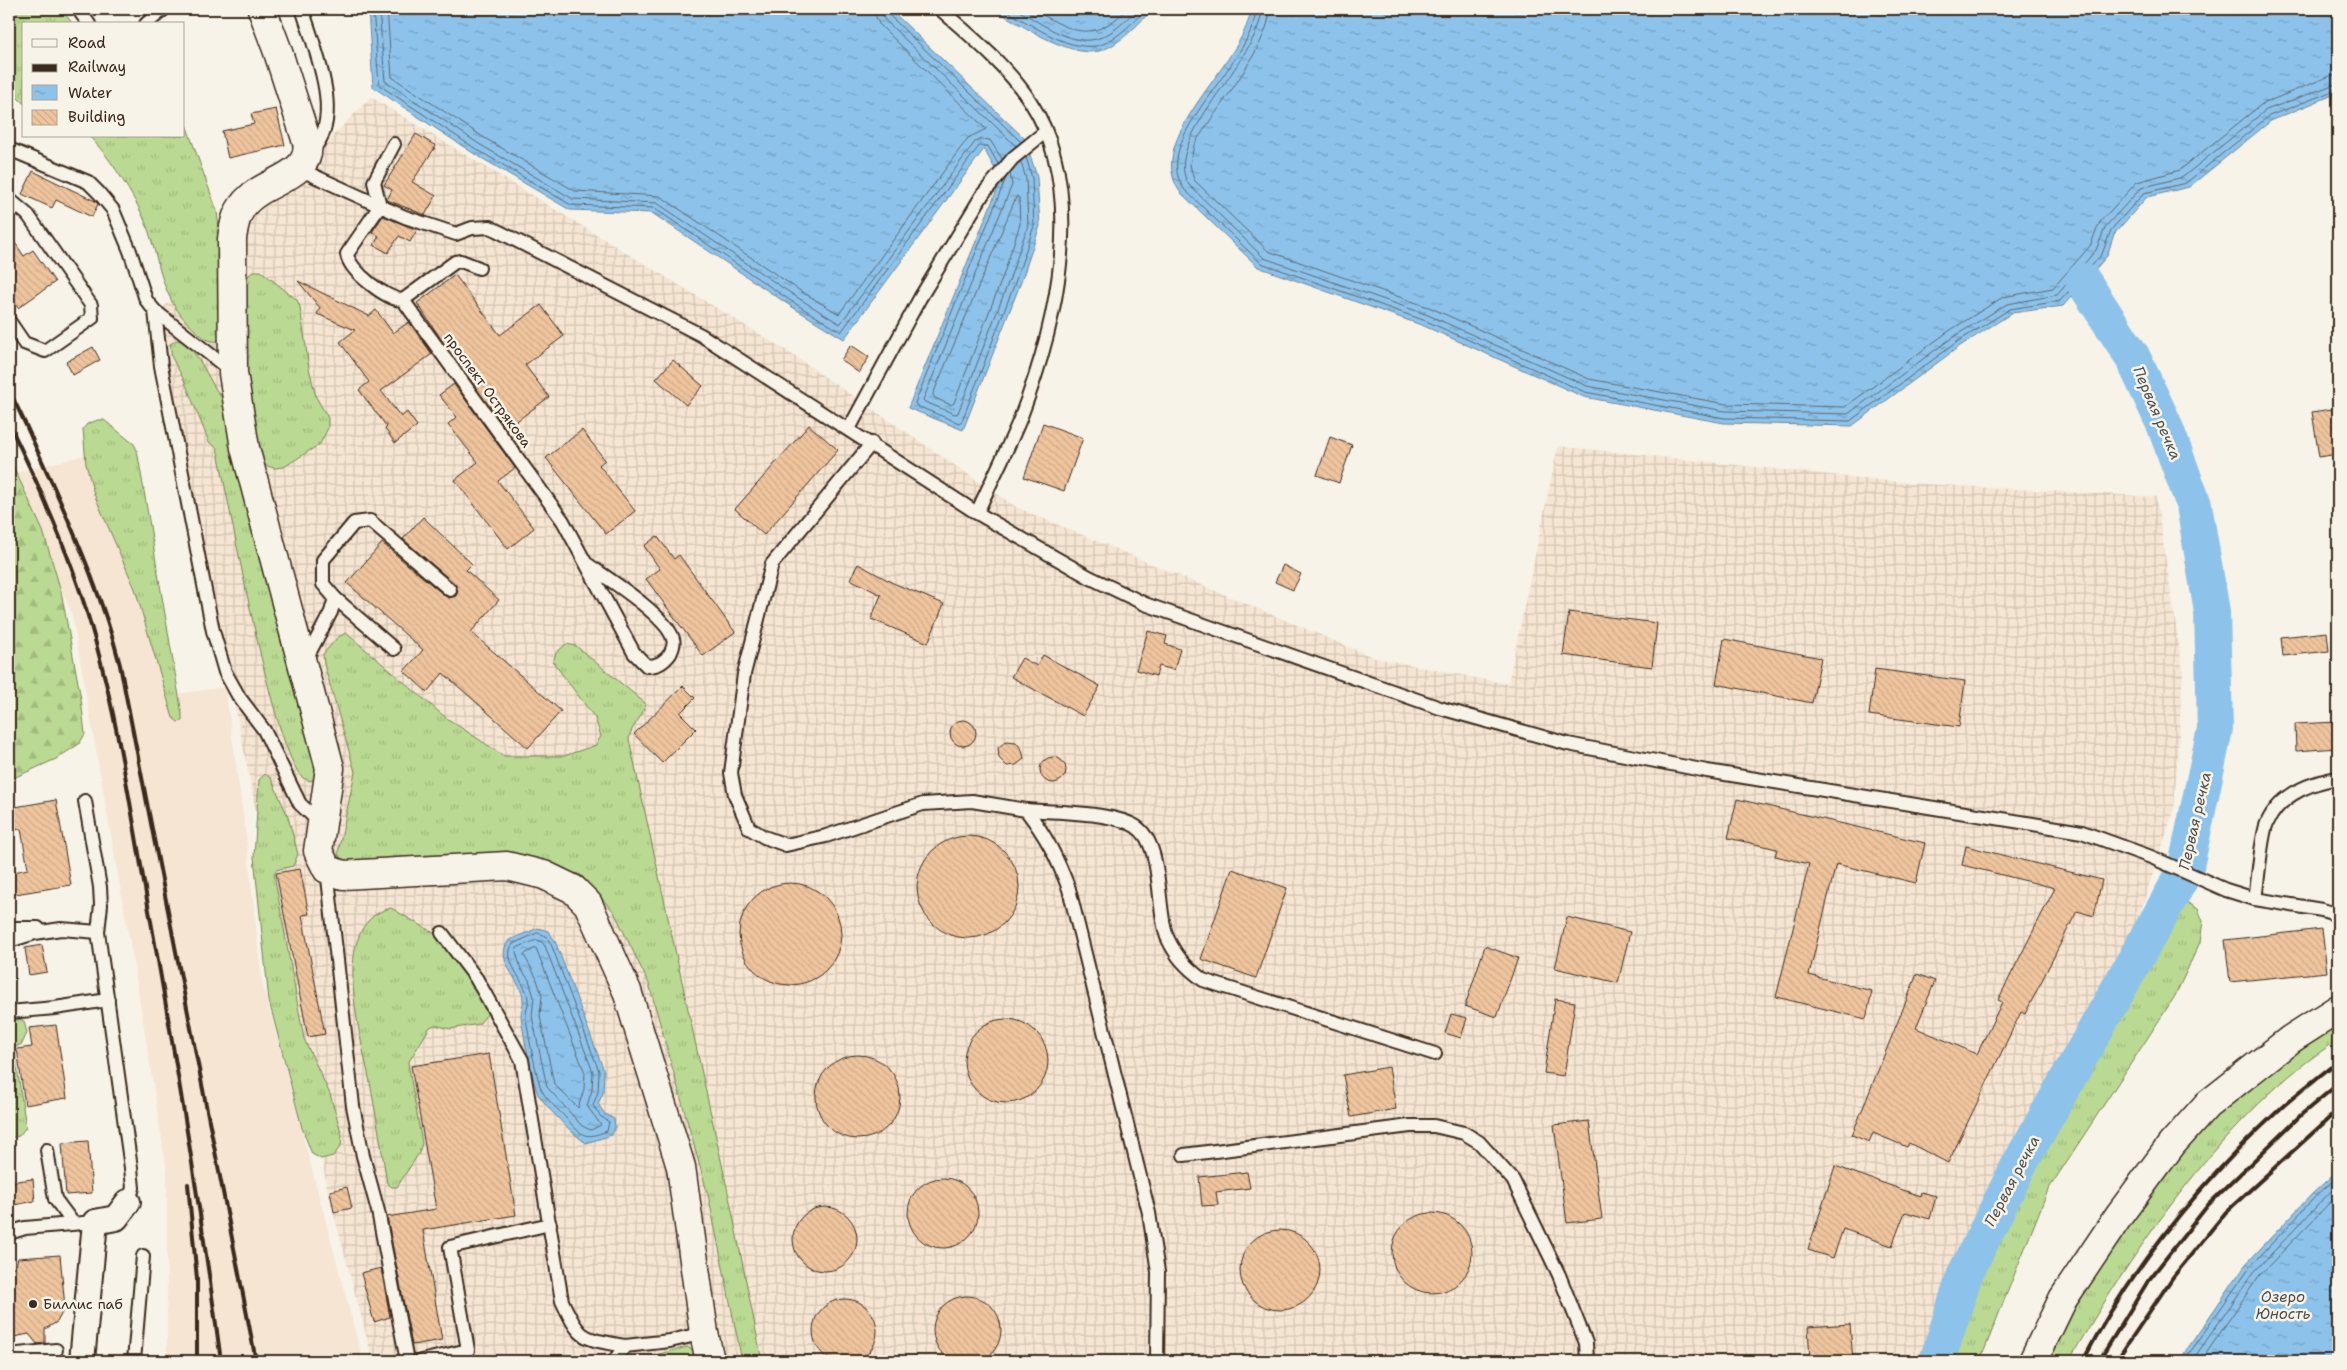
<svg xmlns="http://www.w3.org/2000/svg" width="2347" height="1370" viewBox="0 0 2347 1370" font-family="'Shantell Sans',sans-serif">
  <style>
    .built { fill: #f5e5d2 }
    .industrial { fill: url(#industrial-grid) }
    .grass { fill: url(#grass-tufts); stroke: #7a8258 }
    .forest { fill: url(#forest-firs); stroke: #7a8258 }
    .water { fill: url(#water-ripples); stroke: #6c8699 }
    .lines { fill: none; stroke-linecap: round; stroke-linejoin: round }
    .shore { stroke: #5c6770; stroke-width: 1 }
    .river { stroke: #8dc3eb; stroke-width: 36 }
    .building { fill: url(#building-back-hatch); stroke: #3b2a1e }
    .service-casing { stroke: #3b2a1e; stroke-width: 16 }
    .minor-casing { stroke: #3b2a1e; stroke-width: 28 }
    .tertiary-casing { stroke: #3b2a1e; stroke-width: 31 }
    .service { stroke: #f7f3e8; stroke-width: 12 }
    .minor { stroke: #f7f3e8; stroke-width: 24 }
    .tertiary { stroke: #f7f3e8; stroke-width: 28 }
    .rail { stroke: #3b2a1e; stroke-width: 4 }
    .poi-dot { fill: #3b2a1e; stroke: #f7f3e8; stroke-width: 2 }
    .labels { text-anchor: middle; stroke-width: 5; stroke-linejoin: round; paint-order: stroke }
    .street-label { font-size: 14px; fill: #3b2a1e; stroke: #f7f3e8 }
    .poi-label { font-size: 14px; fill: #3b2a1e; stroke: #f7f3e8; text-anchor: start }
    .water-label { font-size: 15px; font-style: italic; fill: #505051; stroke: #f7f3e8 }
  </style>
  <defs>
    <pattern id="industrial-grid" width="8" height="8" patternUnits="userSpaceOnUse" patternTransform="scale(1.25)"><rect width="8" height="8" fill="#f5e5d2"/><path d="M0 4h8M4 0v8" fill="none" stroke="#d3c5b4"/></pattern>
    <pattern id="grass-tufts" width="24" height="20" patternUnits="userSpaceOnUse" patternTransform="scale(1.25)"><rect width="24" height="20" fill="#bad992"/><path d="M3 7l-1-3M5 7V3M7 7l1-3M15 17l-1-3M17 17v-4M19 17l1-3" fill="none" stroke="#a1ba7d"/></pattern>
    <pattern id="forest-firs" width="22" height="20" patternUnits="userSpaceOnUse" patternTransform="scale(1.25)"><rect width="22" height="20" fill="#bad992"/><path d="M5 1l3.5 6h-7zM16 11l3.5 6h-7z" fill="#a1ba7d"/></pattern>
    <pattern id="water-ripples" width="26" height="14" patternUnits="userSpaceOnUse" patternTransform="scale(1.25)"><rect width="26" height="14" fill="#8dc3eb"/><path d="M2 4q2-2 4 0t4 0M15 11q2-2 4 0t4 0" fill="none" stroke="#749fbe"/></pattern>
    <pattern id="building-back-hatch" width="6" height="6" patternUnits="userSpaceOnUse" patternTransform="scale(1.25)"><rect width="6" height="6" fill="#efc59e"/><path d="M-1 5l2 2M0 0l6 6M5-1l2 2" fill="none" stroke="#cea988"/></pattern>
  </defs>
  <rect width="100%" height="100%" fill="#f7f3e8"/>
  <filter id="ink" filterUnits="userSpaceOnUse"><feTurbulence type="fractalNoise" baseFrequency=".02" numOctaves="2"/><feDisplacementMap in="SourceGraphic" scale="10" xChannelSelector="R" yChannelSelector="G"/><feConvolveMatrix kernelMatrix="1 2 1 2 8 2 1 2 1" color-interpolation-filters="sRGB"/></filter>
  <g filter="url(#ink)">
    <!-- built -->
    <polygon class="built" points="86,455 171,695 225,687 246,836 262,982 363,1361 167,1361 167,1171 134,965 72,614 15,473"/>
    <!-- industrial -->
    <polygon class="industrial" points="371,97 787,351 1016,507 1375,658 1508,684 1558,446 1906,483 2156,497 2183,671 2174,810 2123,964 1946,1289 1926,1361 373,1361 327,1188 301,1038 166,359 160,311"/>
    <!-- grass -->
    <g class="grass">
      <polygon points="9,9 61,9 73,24 24,24 24,104 14,94 9,81"/>
      <path d="M184,119L217,211L223,268V335L219,341C209,343 203,337 196,331C155,296 162,253 139,208C126,184 109,156 89,136H184Z"/>
      <polygon points="254,271 261,271 297,300 300,307 309,368 316,397 328,418 328,428 320,444 284,467 274,468 261,464 256,453 240,323 242,285 249,275"/>
      <path d="M177,340L186,342L200,361L215,388L229,408L254,527L282,646L320,753L316,778L310,781C308,780 305,779 303,778C273,753 229,500 217,448L209,442L184,380L172,358L170,344Z"/>
      <polygon points="98,420 104,420 134,444 137,450 182,714 182,721 178,722 173,718 135,589 94,494 86,464 83,429 87,424"/>
      <path d="M346,633L445,717L504,756H564L596,745L601,736L595,718L553,662L556,653L566,644L576,646L645,703C644,718 631,724 629,739L731,1206L762,1361H742L709,1199L649,984L614,912L581,875L520,857L342,864L338,853L355,772L324,664L323,654L338,637Z"/>
      <polygon points="265,774 271,778 288,817 298,854 293,866 276,870 274,874 304,1039 330,1094 342,1135 341,1146 333,1156 321,1159 312,1154 302,1128 269,1001 254,857 259,780"/>
      <polygon points="2168,897 2183,900 2198,909 2203,921 2200,942 2175,996 2048,1190 1980,1361 1930,1361 1948,1286 2087,1045 2161,903"/>
      <path d="M391,908L434,933L456,959L488,1013L479,1024L450,1029L435,1025L430,1027L408,1063L422,1143L419,1153L397,1187H392L387,1183C382,1151 377,1120 371,1088C363,1043 325,923 391,908Z"/>
      <path d="M2338,1014V1040C2228,1110 2133,1250 2069,1361H2038L2067,1304L2209,1111Z"/>
      <polygon points="20,1019 24,1021 27,1033 22,1044 14,1048 26,1127 19,1136 9,1138 9,1020"/>
      <polygon points="687,1347 695,1351 697,1361 631,1361"/>
    </g>
    <!-- forest -->
    <polygon class="forest" points="9,457 43,531 61,591 81,699 85,734 79,744 56,759 9,780"/>
    <!-- water -->
    <g class="water">
      <polygon points="368,9 890,9 1025,139 1037,177 1040,226 1021,282 963,430 908,408 1001,180 984,149 844,339 789,305 652,213 570,210 473,153 373,87"/>
      <path d="M993,9H1153C1139,23 1119,46 1099,51C1069,58 1019,23 993,9Z"/>
      <path d="M1251,9H2338V93L2272,120L2189,187L2147,197L2114,234L2107,256L2063,306L2012,313L1960,346L1852,426L1724,423L1584,397L1424,326L1258,267L1180,192C1142,137 1244,65 1251,9Z"/>
      <path d="M538,928L548,931L555,941L604,1071L603,1093L598,1104L604,1113L614,1119L615,1127L612,1135L586,1143C571,1133 548,1109 538,1094C534,1087 521,1024 521,1015C521,1010 524,1005 523,1000C522,979 493,961 509,940Z"/>
      <polygon points="2338,1170 2338,1361 2179,1361 2245,1265 2312,1194"/>
    </g>
    <g class="lines">
      <!-- shore -->
      <g class="shore">
        <polyline points="373,9 379,85 476,149 571,205 654,208 791,301 841,332 979,146 988,146 998,164"/>
        <polyline points="379,9 385,81 479,144 573,199 657,203 795,296 840,324 975,142 981,139 990,140 1002,159"/>
        <polyline points="387,9 392,77 483,137 575,191 660,196 799,290 839,314 968,138 986,129 879,24 873,9"/>
        <polyline points="881,9 884,19 1016,146"/>
        <polyline points="887,9 889,15 1021,142"/>
        <path d="M1003,9C1030,23 1064,50 1096,46C1114,43 1134,21 1146,9"/>
        <path d="M1016,9C1038,21 1070,46 1096,39C1112,35 1126,20 1137,9"/>
        <path d="M1032,9C1071,30 1090,46 1127,9"/>
        <path d="M1256,9C1254,64 1148,137 1184,189L1261,263L1426,321L1585,392L1724,418L1850,421L1957,342L2010,309L2060,301L2102,254L2111,230L2144,193L2186,183L2269,116L2338,89"/>
        <path d="M1262,9C1260,60 1159,141 1189,185L1264,258L1428,315L1587,386L1725,411L1848,414L1953,337L2007,304L2057,295L2096,250L2106,226L2141,188L2183,177L2266,110L2338,83"/>
        <path d="M1270,9C1269,47 1215,110 1194,145L1190,165L1194,180L1268,251L1431,308L1589,379L1726,404L1845,407L1949,331L2003,297L2053,288L2090,246L2100,222L2137,182L2180,170L2262,104L2330,76L2338,75"/>
        <polyline points="1010,173 1012,185 923,400 925,402 955,414 958,413 1010,278 1028,225 1026,179 1021,162"/>
        <polyline points="1006,178 915,403 917,406 959,423 962,421 1016,280 1034,226 1032,178 1026,157"/>
        <polygon points="1017,196 1019,198 1020,224 1003,276 954,403 951,405 935,398 933,395"/>
        <path d="M538,933L546,936L551,944L599,1071L598,1092L593,1105L600,1116L609,1122L607,1131C584,1140 582,1136 566,1118C559,1110 546,1100 541,1089C537,1078 526,1026 526,1015C526,1010 529,1004 528,999C527,982 500,960 513,944Z"/>
        <polygon points="537,940 542,942 545,946 593,1072 592,1090 587,1106 601,1125 591,1130 582,1126 547,1087 532,1016 534,997 529,980 521,969 516,952 517,948"/>
        <polygon points="536,948 585,1073 584,1089 578,1108 554,1084 540,1016 542,995 536,977 524,955"/>
        <polyline points="2184,1361 2249,1268 2315,1197 2338,1176"/>
        <polyline points="2192,1361 2254,1272 2338,1184"/>
        <polyline points="2201,1361 2259,1276 2338,1194"/>
      </g>
      <!-- river -->
      <polyline class="river" points="1937,1361 1965,1274 2019,1165 2185,871 2215,729 2212,612 2194,505 2164,424 2132,356 2083,281"/>
    </g>
    <!-- building -->
    <g class="building">
      <polygon points="276,109 285,145 228,158 222,131 254,124 251,114"/>
      <polygon points="416,134 436,146 412,182 436,196 425,215 387,200 392,190 384,185"/>
      <polygon points="33,171 95,201 98,204 92,217 56,200 52,208 22,194"/>
      <polygon points="383,216 417,230 410,242 399,236 388,253 374,245 379,236 372,232"/>
      <polygon points="9,234 24,256 33,250 55,282 18,308 9,295"/>
      <polygon points="455,275 500,335 541,305 564,336 525,365 549,397 506,429 466,374 469,372 448,343 445,345 417,303"/>
      <polygon points="298,281 369,316 376,310 393,333 409,322 432,354 381,391 401,417 407,412 417,426 395,443 385,429 387,427 359,390 369,382 340,342 355,330 317,314 320,308"/>
      <polygon points="851,345 869,357 859,373 841,360"/>
      <polygon points="93,347 100,360 73,375 66,362"/>
      <polygon points="673,360 703,386 686,405 656,379"/>
      <polygon points="454,384 515,468 498,481 534,528 508,549 455,480 478,462 448,424 457,417 439,395"/>
      <polygon points="2338,408 2338,454 2319,457 2312,412"/>
      <polygon points="1043,423 1083,438 1064,491 1024,477"/>
      <polygon points="809,425 838,450 764,535 735,509"/>
      <polygon points="582,430 605,460 599,465 635,511 606,534 546,458"/>
      <polygon points="1330,437 1352,445 1339,483 1317,475"/>
      <polygon points="423,517 472,564 466,570 499,600 471,632 561,711 528,748 443,673 427,692 404,671 423,650 347,583 382,543 445,596 449,598 456,596 458,591 455,584 403,539"/>
      <polygon points="657,536 674,559 679,555 735,632 703,656 646,579 660,569 644,546"/>
      <polygon points="858,564 893,583 944,604 928,643 871,619 881,595 850,579"/>
      <polygon points="1283,565 1301,574 1293,590 1275,582"/>
      <polygon points="1569,612 1657,623 1652,667 1563,655"/>
      <polygon points="1148,631 1167,636 1165,644 1180,649 1174,670 1159,666 1156,676 1136,670"/>
      <polygon points="2327,632 2329,651 2283,656 2281,637"/>
      <polygon points="1724,639 1821,658 1812,703 1716,684"/>
      <polygon points="1043,655 1100,686 1083,716 1011,677 1022,658 1037,666"/>
      <polygon points="1875,669 1965,681 1959,727 1869,715"/>
      <polygon points="683,686 695,698 680,713 696,729 662,763 634,734"/>
      <circle cx="963" cy="733" r="13"/>
      <polygon points="2338,722 2338,748 2296,751 2295,724"/>
      <polygon points="1006,741 1016,742 1022,750 1024,759 1016,765 1007,766 999,758 998,748"/>
      <circle cx="1053" cy="770" r="13"/>
      <polygon points="1737,799 1925,843 1916,883 1836,864 1809,975 1872,991 1866,1019 1776,997 1809,864 1775,856 1777,849 1728,838"/>
      <polygon points="56,800 71,885 9,895 9,873 28,869 21,829 9,831 9,808"/>
      <circle cx="968" cy="887" r="51"/>
      <polygon points="1966,846 2102,880 2094,916 2077,911 2025,1014 2021,1012 1948,1163 1909,1143 1907,1147 1873,1133 1869,1142 1852,1135 1917,974 1935,981 1916,1028 1977,1054 2002,1002 1998,1000 2055,888 1962,865"/>
      <polygon points="300,869 309,914 302,915 325,1034 308,1037 276,873"/>
      <polygon points="1232,869 1287,888 1256,978 1201,959"/>
      <circle cx="790" cy="934" r="51"/>
      <polygon points="1567,917 1630,932 1618,983 1555,968"/>
      <polygon points="2322,929 2327,972 2230,982 2225,940"/>
      <polygon points="42,945 47,972 29,975 25,948"/>
      <polygon points="1485,946 1518,958 1497,1017 1465,1006"/>
      <polygon points="1555,999 1575,1002 1564,1076 1544,1073"/>
      <polygon points="1451,1014 1467,1018 1461,1038 1445,1033"/>
      <circle cx="1006" cy="1061" r="42"/>
      <polygon points="56,1025 67,1098 25,1105 17,1049 32,1047 29,1028"/>
      <polygon points="489,1054 516,1215 423,1230 442,1340 412,1345 387,1217 436,1209 411,1066"/>
      <circle cx="858" cy="1097" r="42"/>
      <polygon points="1389,1067 1396,1109 1351,1117 1343,1075"/>
      <polygon points="1589,1121 1602,1219 1567,1223 1554,1125"/>
      <polygon points="88,1141 92,1193 66,1195 62,1143"/>
      <polygon points="1835,1166 1920,1196 1921,1192 1936,1196 1930,1219 1905,1212 1892,1246 1843,1229 1833,1258 1808,1250"/>
      <polygon points="1247,1172 1250,1188 1216,1192 1218,1205 1202,1206 1199,1177"/>
      <circle cx="943" cy="1213" r="35"/>
      <polygon points="33,1179 35,1201 9,1206 9,1182"/>
      <polygon points="347,1187 352,1208 334,1212 330,1191"/>
      <circle cx="825" cy="1239" r="32"/>
      <circle cx="1432" cy="1253" r="40"/>
      <circle cx="1280" cy="1270" r="40"/>
      <polygon points="60,1255 65,1307 57,1322 45,1329 45,1343 37,1344 29,1334 9,1338 9,1268 15,1267 18,1258"/>
      <polygon points="381,1268 390,1317 374,1322 361,1273"/>
      <circle cx="967" cy="1330" r="34"/>
      <circle cx="845" cy="1331" r="32"/>
      <polygon points="1850,1324 1853,1361 1810,1361 1808,1327"/>
    </g>
    <g class="lines">
      <defs>
        <g id="service">
          <polyline points="78,9 89,24"/>
          <path d="M940,9C972,37 1006,65 1030,101C1089,191 1056,326 1020,419C1007,451 991,481 977,513"/>
          <path d="M303,11C314,48 346,119 311,151"/>
          <polyline points="146,24 164,9"/>
          <polyline points="9,149 88,182 99,193 113,210 130,251 146,300 155,311 231,371"/>
          <polyline points="299,169 380,206"/>
          <polyline points="9,199 28,215 91,305 92,318 45,351 24,343 9,321"/>
          <polyline points="380,206 374,182 394,144"/>
          <polyline points="403,300 455,262 461,261 479,268"/>
          <polyline points="155,311 161,366 213,631 225,672 239,697 264,730 300,804 315,818 322,822"/>
          <polyline points="849,429 920,298 983,194 1013,158 1045,132"/>
          <path d="M872,443L772,564L744,674L731,773L735,795L749,828L764,837L786,845L826,836L923,804L972,801L1026,810C1047,837 1057,858 1069,889L1149,1213L1158,1272L1157,1361"/>
          <path d="M587,564C607,578 667,616 673,639C675,644 672,650 670,654C664,662 658,666 647,666L634,653L563,521L403,300C387,300 349,271 347,254L380,206L405,217L456,234L472,228L490,227L701,335L977,513L1089,577L1145,604L1440,708L1568,744L1707,771L2082,832L2151,857L2226,890L2255,899L2322,910L2338,915"/>
          <polyline points="335,598 323,584 323,560 354,523 370,521 450,590"/>
          <polyline points="305,661 331,612 335,598 394,649"/>
          <polyline points="85,801 100,887 101,905 98,932 131,1168 133,1188 128,1202"/>
          <path d="M1026,810C1056,812 1110,812 1135,826C1164,843 1156,909 1167,937C1176,957 1186,967 1203,980L1435,1054"/>
          <polyline points="327,869 353,1106 363,1156 378,1211 407,1361"/>
          <path d="M2255,899C2258,882 2261,836 2267,823C2280,794 2309,783 2338,778"/>
          <polyline points="9,925 12,928 38,928"/>
          <path d="M442,933L476,978L522,1060L562,1301C581,1342 583,1338 625,1346"/>
          <polyline points="9,941 35,933 61,929 98,932"/>
          <polyline points="9,1012 55,1008 108,1000"/>
          <polyline points="47,1150 55,1199 73,1223"/>
          <polyline points="1184,1155 1410,1126 1434,1126 1464,1133 1479,1142 1513,1180 1559,1275 1586,1343 1587,1361"/>
          <polyline points="9,1233 25,1228 95,1222"/>
          <polyline points="9,1355 56,1350"/>
          <polyline points="134,1361 143,1256"/>
          <polyline points="421,1361 468,1350 450,1247 550,1224"/>
          <polyline points="614,1361 625,1346 670,1341 704,1333"/>
        </g>
        <polyline id="minor" points="82,1361 95,1222 116,1218 128,1202"/>
        <g id="tertiary">
          <path d="M262,9L277,49L307,142C313,175 269,180 250,198C237,209 234,223 232,239L233,373L245,448L330,768L318,851L327,869L343,875L507,866L544,875L573,889L588,904L627,991L681,1167L704,1333L710,1361"/>
          <polyline points="2033,1361 2063,1299 2120,1214 2172,1144 2207,1105 2291,1039 2338,1009"/>
        </g>
      </defs>
      <!-- service casing -->
      <use href="#service" class="service-casing"/>
      <!-- minor casing -->
      <use href="#minor" class="minor-casing"/>
      <!-- tertiary casing -->
      <use href="#tertiary" class="tertiary-casing"/>
      <!-- service -->
      <use href="#service" class="service"/>
      <!-- minor -->
      <use href="#minor" class="minor"/>
      <!-- tertiary -->
      <use href="#tertiary" class="tertiary"/>
      <!-- rail -->
      <g class="rail">
        <path d="M9,391C26,422 38,454 53,485C79,544 104,602 120,665L256,1361"/>
        <path d="M9,424C43,493 75,566 95,640C120,730 133,824 150,916C177,1064 201,1212 221,1361"/>
        <polyline points="188,1184 197,1279 197,1361"/>
        <path d="M2083,1361C2132,1266 2201,1182 2280,1109C2298,1092 2319,1077 2338,1061"/>
        <polyline points="2099,1361 2148,1281 2208,1205 2302,1114 2338,1084"/>
        <polyline points="2116,1361 2173,1277 2226,1212 2338,1110"/>
      </g>
    </g>
  </g>
  <!-- markers -->
  <circle class="poi-dot" cx="33" cy="1304" r="5"/>
  <g class="labels">
    <!-- street labels -->
    <g class="street-label">
      <text transform="translate(488 390) rotate(54)" y="5">проспект Острякова</text>
    </g>
    <!-- poi labels -->
    <g class="poi-label">
      <text x="43" y="1309">Биллис паб</text>
    </g>
    <!-- water labels -->
    <g class="water-label">
      <text transform="translate(2157 413) rotate(67)" y="5">Первая речка</text>
      <text transform="translate(2195 821) rotate(-77)" y="5">Первая речка</text>
      <text transform="translate(2012 1181) rotate(-62)" y="5">Первая речка</text>
      <text x="2283" y="1302">Озеро<tspan x="2283" dy="17">Юность</tspan></text>
    </g>
  </g>
  <!-- margin -->
  <rect width="2347" height="1370" fill="none" stroke="#f7f3e8" stroke-width="30"/>
  <rect x="15" y="15" width="2317" height="1340" fill="none" stroke="#3b2a1e" stroke-width="2" filter="url(#ink)"/>
  <!-- legend -->
  <rect x="22" y="22" width="162" height="115" fill="#f7f3e8" stroke="#aca397"/>
  <rect x="32" y="39" width="25" height="8" fill="#f7f3e8" stroke="#aca397"/>
  <text x="68" y="48" font-size="15" fill="#3b2a1e">Road</text>
  <rect x="32" y="64" width="25" height="8" fill="#3b2a1e" stroke="#aca397"/>
  <text x="68" y="72" font-size="15" fill="#3b2a1e">Railway</text>
  <rect x="32" y="85" width="25" height="15" fill="url(#water-ripples)" stroke="#aca397"/>
  <text x="68" y="98" font-size="15" fill="#3b2a1e">Water</text>
  <rect x="32" y="110" width="25" height="15" fill="url(#building-back-hatch)" stroke="#aca397"/>
  <text x="68" y="122" font-size="15" fill="#3b2a1e">Building</text>
</svg>
